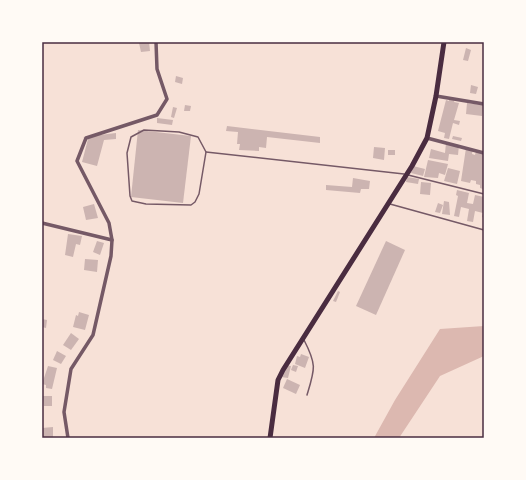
<svg xmlns="http://www.w3.org/2000/svg" width="526" height="480" viewBox="0 0 526 480" font-family="'IBM Plex Serif',serif">
  <style>
    .water { fill: #dcb8b0 }
    .building { fill: #ccb4b1 }
    .lines { fill: none; stroke-linecap: round; stroke-linejoin: round }
    .service { stroke: #755966; stroke-width: 1.5 }
    .minor { stroke: #755966; stroke-width: 3.5 }
    .secondary { stroke: #4a2c40; stroke-width: 5 }
    .neatline { fill: none; stroke: #4a2c40; stroke-width: 1.5 }
  </style>
  <rect width="100%" height="100%" fill="#f7e1d7"/>
  <!-- water -->
  <polygon class="water" points="484,326 484,356 440,376 399,438 374,438 395,400 440,329"/>
  <!-- building -->
  <g class="building">
    <polygon points="149,42 150,51 141,52 139,43"/>
    <polygon points="466,48 471,50 468,61 463,60"/>
    <polygon points="176,76 183,78 182,84 175,82"/>
    <polygon points="471,85 478,87 476,94 470,93"/>
    <polygon points="449,98 455,99 454,102 459,103 454,120 460,121 459,125 453,123 449,139 444,138 445,133 438,131 446,100 449,101"/>
    <polygon points="467,103 483,105 482,116 466,114"/>
    <polygon points="185,105 191,106 190,111 184,111"/>
    <polygon points="173,107 177,108 174,118 171,117"/>
    <polygon points="157,118 173,120 172,125 157,123"/>
    <polygon points="227,126 320,137 320,143 267,137 266,148 259,147 259,151 239,150 240,144 237,144 238,132 226,131"/>
    <polygon points="138,130 191,136 183,203 131,197"/>
    <polygon points="116,133 116,139 104,140 97,166 82,162 88,139 83,137"/>
    <polygon points="453,136 462,138 461,141 452,139"/>
    <polygon points="446,143 459,145 458,155 449,154 448,161 429,158 431,149 445,153"/>
    <polygon points="374,147 385,148 384,160 373,158"/>
    <polygon points="466,148 473,149 472,154 475,155 476,151 484,152 483,189 480,188 480,185 476,184 476,181 471,180 470,183 461,181"/>
    <rect x="388" y="150" width="7" height="5"/>
    <polygon points="428,160 448,164 445,175 439,173 438,178 424,177"/>
    <polygon points="413,166 425,169 423,176 411,173"/>
    <polygon points="448,168 460,171 457,184 444,181"/>
    <polygon points="407,177 419,179 418,184 406,182"/>
    <polygon points="353,178 370,181 369,189 361,189 360,193 326,190 326,185 352,187"/>
    <polygon points="421,182 431,183 430,195 420,194"/>
    <polygon points="457,190 469,193 467,203 473,204 475,195 484,197 484,218 482,217 483,213 475,211 473,222 467,221 469,209 461,207 459,217 454,216 458,196 456,195"/>
    <polygon points="444,201 449,202 450,215 442,214"/>
    <polygon points="438,203 443,205 440,213 435,212"/>
    <polygon points="94,204 98,218 86,220 83,207"/>
    <polygon points="68,234 82,236 80,245 76,244 73,257 65,255"/>
    <polygon points="97,241 104,243 100,255 93,252"/>
    <polygon points="386,241 405,250 376,315 356,306"/>
    <polygon points="85,259 98,260 97,272 84,270"/>
    <polygon points="338,291 340,292 336,302 333,301"/>
    <polygon points="79,312 89,315 85,330 73,327 76,315 78,316"/>
    <polygon points="42,319 47,320 46,328 42,327"/>
    <polygon points="71,333 79,339 71,350 63,345"/>
    <polygon points="57,351 66,356 61,364 53,360"/>
    <polygon points="301,354 309,357 305,368 295,364 297,356 300,357"/>
    <polygon points="285,365 291,366 288,378 281,377"/>
    <polygon points="293,365 298,366 296,372 291,370"/>
    <polygon points="48,366 57,368 52,389 46,388 46,385 42,384"/>
    <polygon points="287,379 300,385 296,394 283,388"/>
    <polygon points="43,396 52,396 52,406 44,406"/>
    <polygon points="53,427 53,438 42,438 42,428"/>
  </g>
  <g class="lines">
    <!-- service -->
    <g class="service">
      <polygon points="144,130 179,132 198,137 206,152 199,194 195,202 191,205 146,204 132,201 130,196 127,153 131,137"/>
      <polyline points="206,152 404,174"/>
      <polyline points="408,175 484,194"/>
      <polyline points="390,204 484,230"/>
      <path d="M304,340C317,365 315,369 307,395"/>
    </g>
    <!-- minor -->
    <g class="minor">
      <polyline points="436,96 484,104"/>
      <polyline points="427,138 484,153"/>
      <polyline points="42,223 112,240"/>
      <polyline points="68,438 64,412 71,369 93,335 111,256 112,240 109,223 77,161 86,138 157,115 167,99 157,69 156,42"/>
    </g>
    <!-- secondary -->
    <polyline class="secondary" points="270,438 278,380 283,370 412,166 427,138 436,96 444,42"/>
  </g>
  <!-- border -->
  <rect width="526" height="480" fill="none" stroke="#fffaf5" stroke-width="86"/>
  <rect x="43" y="43" width="440" height="394" class="neatline"/>
</svg>
